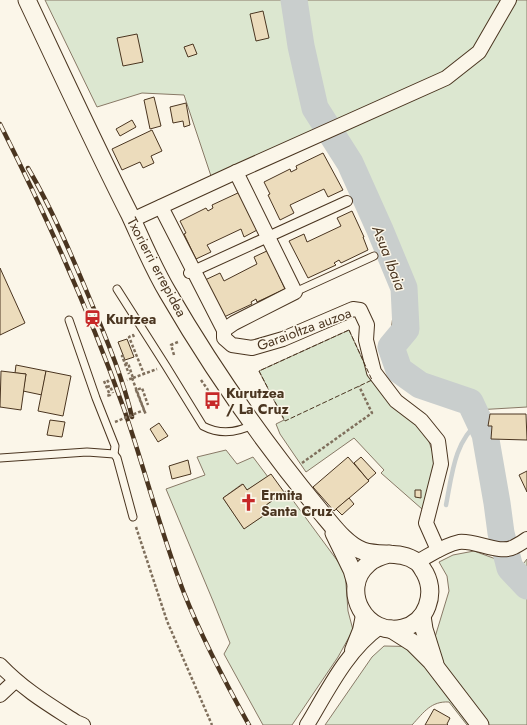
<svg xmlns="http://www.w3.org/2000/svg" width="527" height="725" viewBox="0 0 527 725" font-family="Jost,sans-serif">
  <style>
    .green { fill: #dce7d0; stroke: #887966 }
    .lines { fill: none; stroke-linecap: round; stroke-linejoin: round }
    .stream { stroke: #c9cecd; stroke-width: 4.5 }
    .river { stroke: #c9cecd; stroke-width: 27 }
    .building { fill: #ecdcbc; stroke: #4a3520 }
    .service-casing { stroke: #4a3520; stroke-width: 9 }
    .pedestrian-casing { stroke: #4a3520; stroke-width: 12 }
    .minor-casing { stroke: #4a3520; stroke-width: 16 }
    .tertiary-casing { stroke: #4a3520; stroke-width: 19 }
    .path { stroke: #7f6f5c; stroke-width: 2.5; stroke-dasharray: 3 2; stroke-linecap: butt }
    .service { stroke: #fbf6e9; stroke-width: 7 }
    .pedestrian { stroke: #fbf6e9; stroke-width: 10 }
    .minor { stroke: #fbf6e9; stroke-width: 14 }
    .tertiary { stroke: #fbf6e9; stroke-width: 17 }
    .rail-casing { stroke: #4a3520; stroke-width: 4.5 }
    .rail { stroke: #fbf6e9; stroke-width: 3; stroke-dasharray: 9; stroke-linecap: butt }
    .path-bridge { stroke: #7f6f5c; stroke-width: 2.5; stroke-dasharray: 3 2; stroke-linecap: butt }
    .fence { stroke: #4a3520; stroke-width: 1; stroke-dasharray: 5 2; stroke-linecap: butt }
    .labels { text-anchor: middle; stroke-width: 3; stroke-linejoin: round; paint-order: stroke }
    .street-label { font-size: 14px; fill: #4a3520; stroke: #fbf6e9 }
    .poi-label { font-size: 14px; font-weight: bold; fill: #4a3520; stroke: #fbf6e9; text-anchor: start }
    .water-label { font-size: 15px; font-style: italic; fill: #4a3520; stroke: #fbf6e9 }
  </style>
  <rect width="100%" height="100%" fill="#fbf6e9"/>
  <!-- green -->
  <g class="green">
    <polygon points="45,0 527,0 527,407 476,410 448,404 435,398 408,376 395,355 391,330 393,316 401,293 396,260 344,159 325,130 211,176 184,95 142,93 97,107"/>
    <polygon points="349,330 372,380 426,433 434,456 433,484 427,503 422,509 381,473 384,470 354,438 306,472 280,434 276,424 284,420 259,371"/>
    <polygon points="226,450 237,464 253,457 268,477 247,490 242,484 223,498 244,528 266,514 262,508 286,491 345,571 348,611 353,630 338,657 292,725 263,725 224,654 230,643 213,601 166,489 205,475 197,457"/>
    <path d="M474,551L504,562L513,577L527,559V725H467L449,702C431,701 424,712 412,725H325L372,657L384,646L432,647L449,591L447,576L439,562L453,555Z"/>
  </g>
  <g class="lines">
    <!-- stream -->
    <path class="stream" d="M446,505C452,475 454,442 479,422"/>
    <!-- river -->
    <polyline class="river" points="294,0 301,46 315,108 350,163 380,230 404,288 406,329 391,347 399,370 420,385 470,402 485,434 497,503 501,533 510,568 527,586"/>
  </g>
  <!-- building -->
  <g class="building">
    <polygon points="263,11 269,38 256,41 250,14"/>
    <polygon points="137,34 143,62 123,66 117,38"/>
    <polygon points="193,44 197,54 188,57 184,47"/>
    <polygon points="154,97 161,126 150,129 144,100"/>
    <polygon points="186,103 190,125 184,127 183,121 173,123 170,107"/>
    <polygon points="132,120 136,127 120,136 116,129"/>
    <polygon points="152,130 162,151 151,156 154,163 143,168 140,162 122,170 112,149"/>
    <polygon points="323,153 343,190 328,197 324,189 290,205 294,213 280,220 268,195 270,194 264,182 290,169 291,172 297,169 296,166"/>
    <polygon points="240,192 259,229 244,237 241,229 207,245 211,252 196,259 184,234 186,233 180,221 206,208 208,211 213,208 212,205"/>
    <polygon points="352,211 364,237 363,237 368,250 341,263 339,260 334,263 336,265 308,278 289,241 304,234 307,242 341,226 337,218"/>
    <polygon points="269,250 281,275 279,276 285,289 257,302 256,299 251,302 252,304 224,317 205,280 220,273 224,281 257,264 254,257"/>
    <polygon points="0,268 25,323 0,335"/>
    <polygon points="127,339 134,357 125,360 118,342"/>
    <polygon points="16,365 46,371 42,395 23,391 26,374 15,373"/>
    <polygon points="1,371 26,374 21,410 0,407"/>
    <polygon points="46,371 71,376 63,416 38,411"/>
    <polygon points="490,414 526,414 527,440 491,439 492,426 488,426"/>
    <polygon points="50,420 65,422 62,437 47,435"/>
    <polygon points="159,423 168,436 158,442 150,429"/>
    <polygon points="348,457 369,481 334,511 313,487"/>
    <polygon points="361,457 376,473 368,480 354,463"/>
    <polygon points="188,460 191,474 172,479 169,466"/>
    <polygon points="527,471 527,492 519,475"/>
    <polygon points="271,474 284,492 262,508 266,514 244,529 223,498 243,484 247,490"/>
    <polygon points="415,490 421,490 421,498 415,497"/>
    <polygon points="349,498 354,504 342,515 336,509"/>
    <polygon points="434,709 450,718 447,724 448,725 425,725"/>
  </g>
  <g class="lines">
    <defs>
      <g id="service">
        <path d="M117,289L166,366L203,426C220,435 237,433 254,424"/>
        <polyline points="295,292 374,256"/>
        <polyline points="69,320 96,398 115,446 114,454"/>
        <polyline points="0,458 87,452 114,454 117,458 133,517"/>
      </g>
      <polyline id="pedestrian" points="189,273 347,201"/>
      <g id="minor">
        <polyline points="161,207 224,330 224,338 232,345 252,348 283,339 353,309 360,310 367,325 366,340 374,372 396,401 421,420 438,441 441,464 426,523 438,550"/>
        <polyline points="132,220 236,172 446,78 479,52 509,0"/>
        <polyline points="224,330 234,323 295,292 236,172"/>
        <path d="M417,562C430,555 444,545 459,542C476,540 499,555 514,547C518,545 523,542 527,539"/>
        <polyline points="352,650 360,630 363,615"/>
        <path d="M0,665C24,690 48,704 76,722L83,725"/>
        <polyline points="0,695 15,681"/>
        <path d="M307,725C327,692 347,650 380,627"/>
      </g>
      <g id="tertiary">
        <path d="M27,0C61,72 94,144 130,215C142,241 153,268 168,293C212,369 264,443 320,511C332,525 346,545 363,551C381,557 401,550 417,562C420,564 423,570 425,573C436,594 427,622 403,628C366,638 339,589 368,564C374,558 381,556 389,554"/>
        <polyline points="334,533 352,570 356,584"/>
        <polyline points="422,616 424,629 435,664"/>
        <polyline points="391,629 413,643 431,661 480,725"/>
      </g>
    </defs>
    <!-- service casing -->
    <use href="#service" class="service-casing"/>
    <!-- pedestrian casing -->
    <use href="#pedestrian" class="pedestrian-casing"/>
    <!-- minor casing -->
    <use href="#minor" class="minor-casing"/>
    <!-- tertiary casing -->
    <use href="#tertiary" class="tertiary-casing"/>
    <!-- path -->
    <g class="path">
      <polyline points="134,337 133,335 129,337 144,374"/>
      <polyline points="174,355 171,345 178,342 179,343"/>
      <polyline points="124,356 122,356 129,374"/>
      <polyline points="125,364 128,363 133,378 127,380"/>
      <polyline points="132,378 146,415"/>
      <polyline points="133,378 157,369"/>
      <polyline points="107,380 109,383"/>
      <polyline points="201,380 208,390 210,389"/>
      <polyline points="104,381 110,395 106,396"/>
      <polyline points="107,387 110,386 113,393"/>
      <polyline points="302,463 372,413 359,386"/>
      <polyline points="136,527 167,621 212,725"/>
    </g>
    <!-- service -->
    <use href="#service" class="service"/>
    <!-- pedestrian -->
    <use href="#pedestrian" class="pedestrian"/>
    <!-- minor -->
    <use href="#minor" class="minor"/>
    <!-- tertiary -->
    <use href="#tertiary" class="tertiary"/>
    <defs>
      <g id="rail">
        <path d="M0,124C47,217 89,311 124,409C145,470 161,533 184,593C202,638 225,682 249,725"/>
        <path d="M28,168C52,209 71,254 89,297C105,336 122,375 132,417"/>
      </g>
    </defs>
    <!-- rail casing -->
    <use href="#rail" class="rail-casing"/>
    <!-- rail -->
    <use href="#rail" class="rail"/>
    <!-- path-bridge -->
    <polyline class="path-bridge" points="115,422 144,410 136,390 142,388 148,405"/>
    <!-- fence -->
    <polygon class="fence" points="349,330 372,380 285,421 259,371"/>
  </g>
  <!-- icons -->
  <defs>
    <symbol id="station-bare" viewBox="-9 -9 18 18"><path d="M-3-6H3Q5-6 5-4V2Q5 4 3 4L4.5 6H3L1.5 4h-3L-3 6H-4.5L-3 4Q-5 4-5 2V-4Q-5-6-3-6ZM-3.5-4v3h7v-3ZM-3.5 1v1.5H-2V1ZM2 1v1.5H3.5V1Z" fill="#c62828" stroke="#fbf6e9" stroke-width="2.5" paint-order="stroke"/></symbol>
    <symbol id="bus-bare" viewBox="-9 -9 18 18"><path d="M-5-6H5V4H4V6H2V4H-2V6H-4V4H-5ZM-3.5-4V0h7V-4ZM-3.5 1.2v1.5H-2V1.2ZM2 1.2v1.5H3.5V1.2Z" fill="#c62828" stroke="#fbf6e9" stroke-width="2.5" paint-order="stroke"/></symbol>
    <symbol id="church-bare" viewBox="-9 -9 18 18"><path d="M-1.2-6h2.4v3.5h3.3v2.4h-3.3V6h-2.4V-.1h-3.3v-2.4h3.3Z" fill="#c62828" stroke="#fbf6e9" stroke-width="2.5" paint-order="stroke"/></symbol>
  </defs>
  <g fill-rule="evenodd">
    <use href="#station-bare" x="80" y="306" width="25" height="25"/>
    <use href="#bus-bare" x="200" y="388" width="25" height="25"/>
    <use href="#church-bare" x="236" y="490" width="25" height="25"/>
  </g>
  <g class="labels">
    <!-- street labels -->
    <g class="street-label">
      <text transform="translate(157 267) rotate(62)" y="5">Txorierri errepidea</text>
      <text transform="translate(304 329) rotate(-20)" y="5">Garaioltza auzoa</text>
    </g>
    <!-- poi labels -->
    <g class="poi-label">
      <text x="106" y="324">Kurtzea</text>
      <text x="226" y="398">Kurutzea<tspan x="226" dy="16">/ La Cruz</tspan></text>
      <text x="261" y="500">Ermita<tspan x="261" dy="16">Santa Cruz</tspan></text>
    </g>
    <!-- water labels -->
    <g class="water-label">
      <text transform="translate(389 258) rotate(69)" y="5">Asua Ibaia</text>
    </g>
  </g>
</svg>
